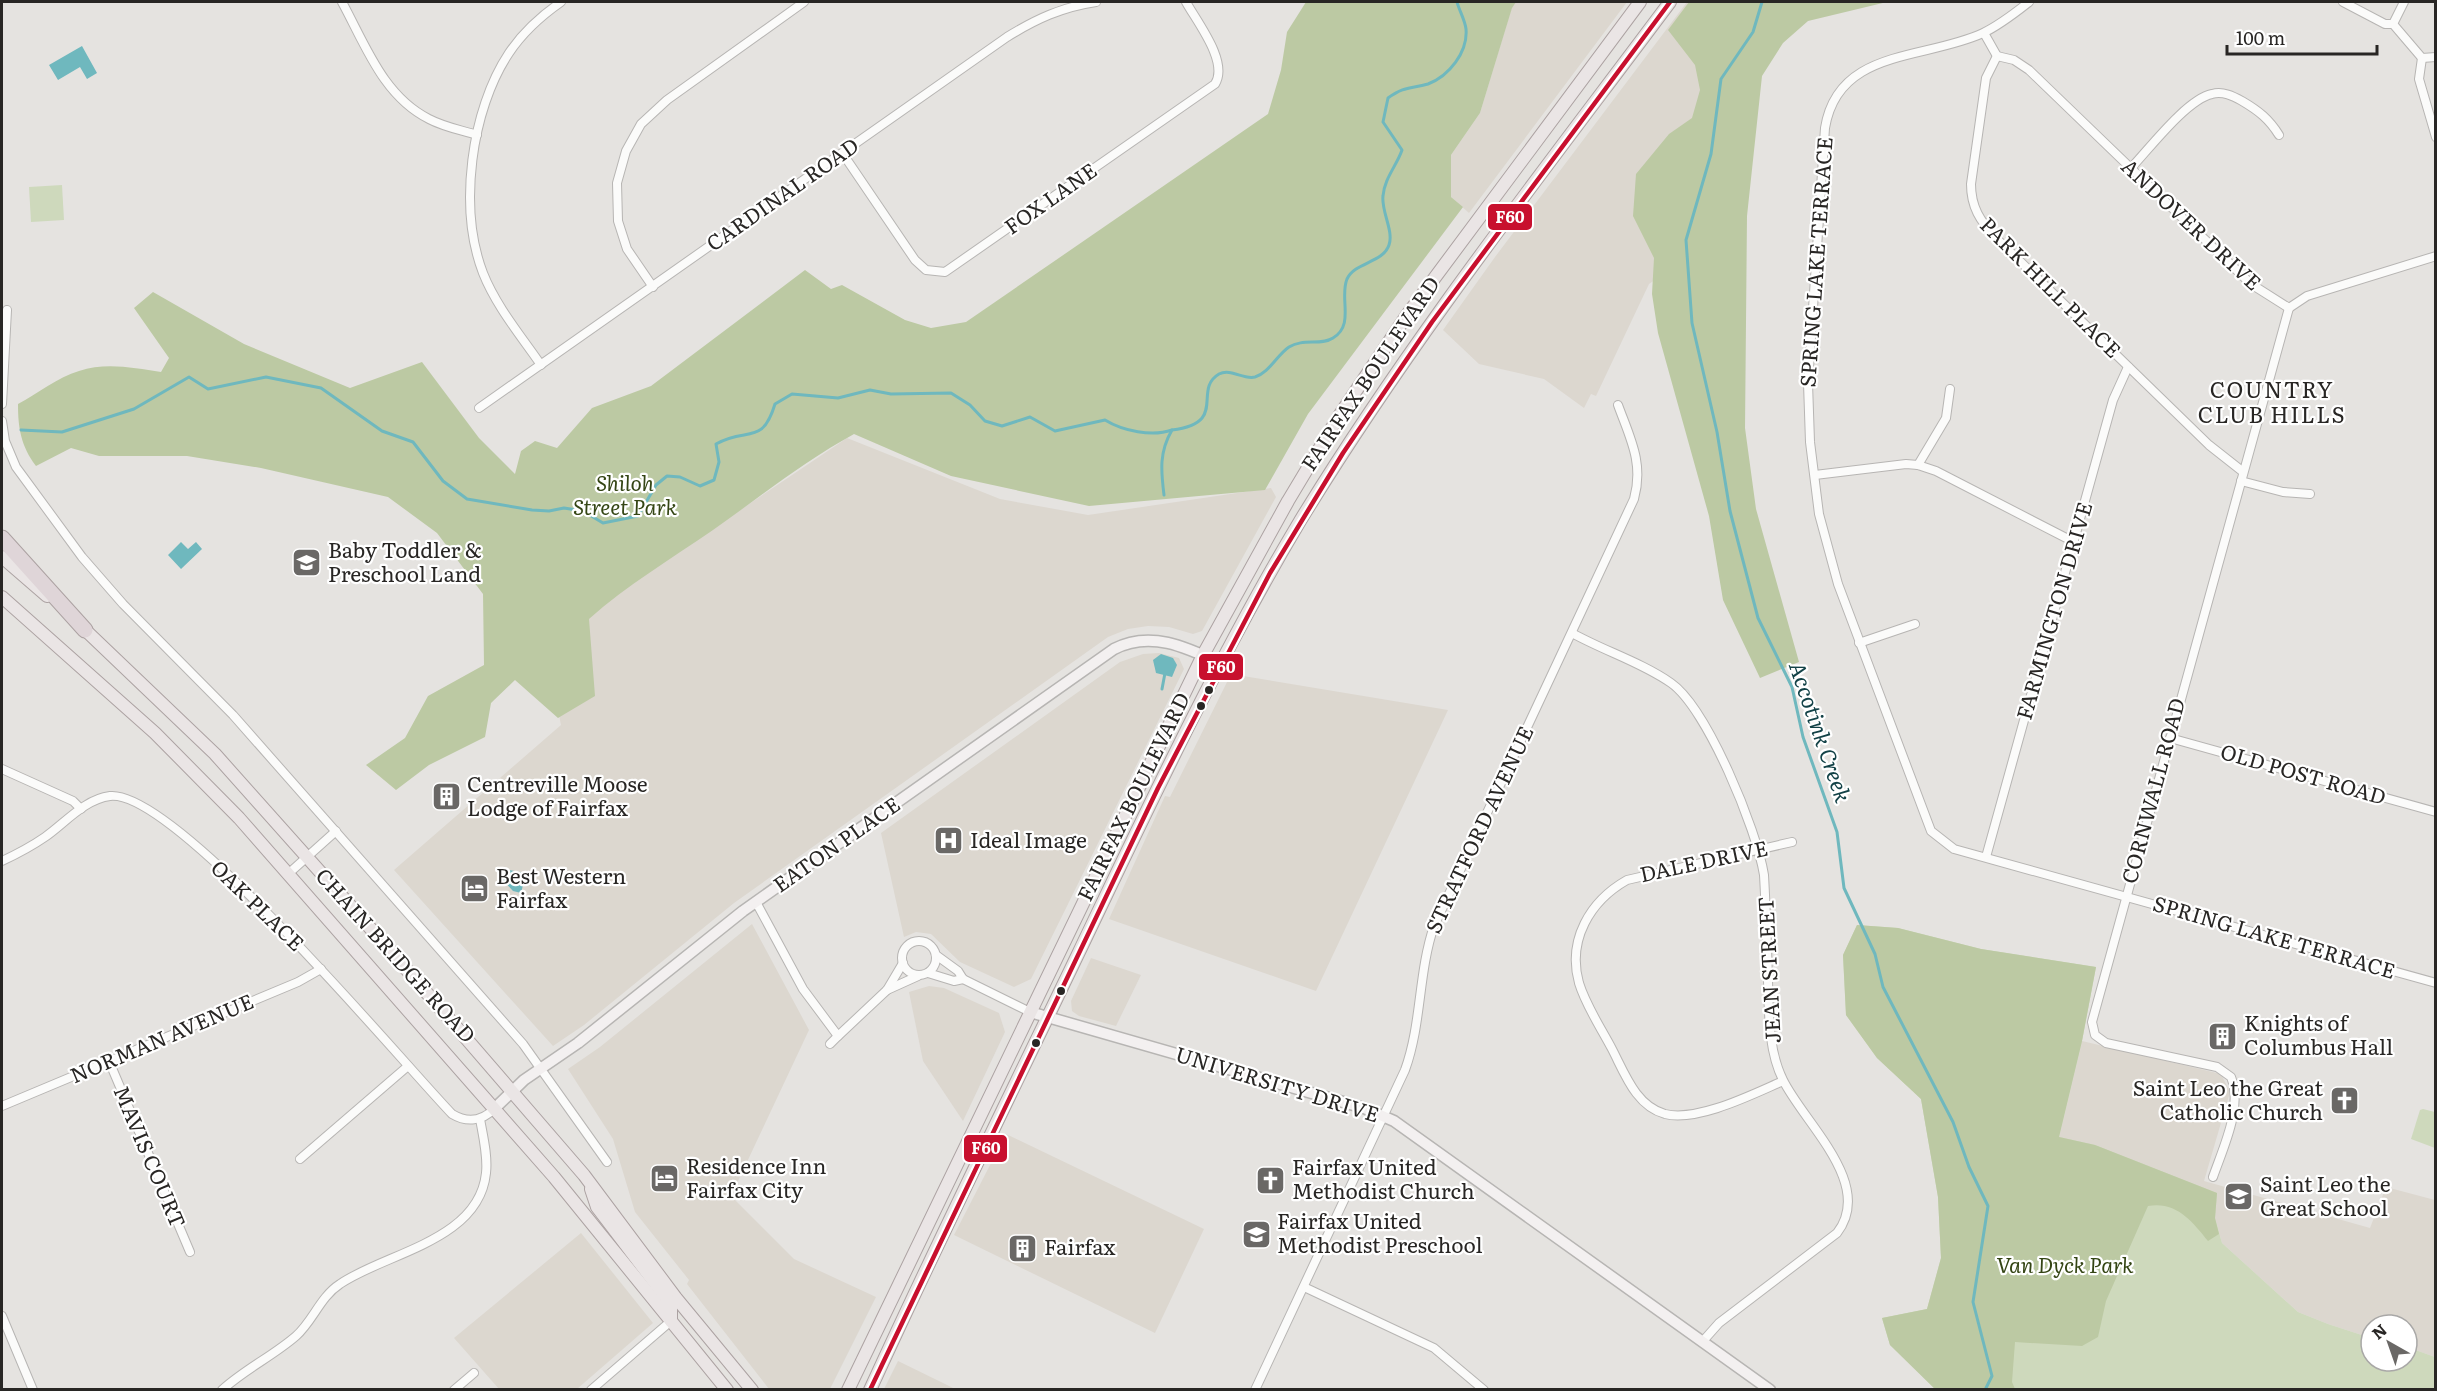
<svg xmlns="http://www.w3.org/2000/svg" width="2437" height="1391" viewBox="0 0 2437 1391" font-family="Literata,serif">
  <style>
    .built { fill: #dcd7cf }
    .green { fill: #ced9bc }
    .forest { fill: #bcc9a3 }
    .water { fill: #6fb8be }
    .lines { fill: none; stroke-linecap: round; stroke-linejoin: round }
    .stream { stroke: #6fb8be; stroke-width: 3 }
    .street-casing { stroke: #b7b5b3; stroke-width: 10 }
    .secondary-casing { stroke: #b7b5b3; stroke-width: 13 }
    .primary-casing { stroke: #aca2a2; stroke-width: 14 }
    .highway-casing { stroke: #aca2a2; stroke-width: 17 }
    .street { stroke: #fbfbfa; stroke-width: 8 }
    .secondary { stroke: #f3f0f0; stroke-width: 10 }
    .primary { stroke: #eae5e5; stroke-width: 12 }
    .highway { stroke: #dfd5d8; stroke-width: 15 }
    .bus-1-casing { stroke: #fff; stroke-width: 9 }
    .bus-1 { stroke: #c8102e; stroke-width: 4.5 }
    .bus-dot { fill: #282624; stroke: #fff; stroke-width: 2 }
    .labels { text-anchor: middle; stroke-width: 4.5; stroke-linejoin: round; paint-order: stroke }
    .street-label { font-size: 21px; fill: #282624; stroke: #fff }
    .park-label { font-size: 21px; font-style: italic; fill: #344514; stroke: #fff }
    .poi-label { font-size: 21px; fill: #282624; stroke: #fff; text-anchor: start }
    .neighbourhood-label { font-size: 22px; letter-spacing: 1.5px; fill: #282624; stroke: #fff }
    .water-label { font-size: 22px; font-style: italic; fill: #134247; stroke: #fff }
    .line-badge { stroke: #fff; stroke-width: 2 }
    .badge-label { font-size: 16px; text-anchor: middle; font-weight: bold; fill: #fff }
  </style>
  <rect width="100%" height="100%" fill="#e5e3e0"/>
  <!-- built -->
  <g class="built">
    <polygon points="1516,2 1627,2 1469,213 1451,197 1451,155 1480,113 1512,7"/>
    <polygon points="1687,2 1742,41 1701,249 1649,284 1596,396 1591,394 1584,408 1544,379 1479,364 1443,330 1495,257"/>
    <polygon points="847,438 1000,499 1088,515 1271,488 1276,497 1202,631 1193,634 1169,627 1148,626 1128,629 1108,637 734,903 584,1025 553,1046 394,870 561,725 544,642"/>
    <polygon points="1159,653 1179,658 1184,669 1031,979 1014,987 960,962 931,934 916,932 904,937 881,833 1120,662 1143,654"/>
    <polygon points="1231,674 1448,710 1316,991 1109,919 1165,796 1170,797"/>
    <polygon points="752,924 809,1030 731,1196 794,1259 876,1297 830,1389 769,1389 687,1284 689,1280 635,1212 613,1139 568,1069 600,1047"/>
    <polygon points="1091,958 1141,975 1116,1026 1079,1016 1072,1011 1071,1001"/>
    <polygon points="929,986 944,988 999,1013 1005,1032 963,1121 923,1061 909,992"/>
    <polygon points="2082,1041 2221,1074 2230,1092 2204,1181 2370,1228 2386,1187 2435,1200 2435,1357 2407,1347 2407,1325 2371,1325 2371,1338 2328,1324 2298,1312 2222,1243 2215,1218 2059,1137"/>
    <polygon points="1006,1134 1204,1229 1155,1333 954,1235"/>
    <polygon points="581,1233 653,1323 577,1389 499,1389 454,1338"/>
    <polygon points="898,1361 941,1382 955,1389 884,1389"/>
  </g>
  <!-- green -->
  <g class="green">
    <polygon points="62,185 64,220 31,222 29,187"/>
    <polygon points="1857,925 1898,928 1981,949 2096,967 2082,1041 2059,1137 2095,1145 2217,1193 2215,1218 2222,1243 2298,1312 2328,1324 2371,1338 2371,1361 2407,1361 2407,1347 2435,1357 2435,1389 1935,1389 1890,1345 1882,1318 1927,1309 1941,1258 1938,1197 1921,1099 1877,1058 1846,1015 1843,955"/>
    <polygon points="2423,1109 2435,1112 2435,1148 2411,1139 2420,1110"/>
  </g>
  <!-- forest -->
  <g class="forest">
    <path d="M1306,2H1516L1512,8L1480,113L1451,155V197L1463,207L1308,414L1265,490L1089,506L951,476L854,434C803,462 760,497 713,530C671,559 627,585 589,619L595,696L558,718L515,680L491,703L485,737L429,765L396,790L366,765L405,738L428,696L484,665L483,594L437,533L388,497L261,468L187,456H99L71,448L36,466C21,446 18,428 18,404C37,394 58,377 79,371C106,362 134,368 161,372L169,358L134,308L153,292L244,344L350,388L422,362L479,438L515,474L521,451L535,441L557,448L592,408L651,386L805,270L831,289L842,285L905,320L931,328L966,322L1268,114L1281,70L1287,32Z"/>
    <polygon points="1689,2 1887,2 1808,21 1783,43 1762,76 1747,216 1745,428 1756,509 1799,662 1760,678 1723,600 1709,516 1658,333 1652,294 1654,258 1633,216 1636,174 1669,134 1692,118 1700,90 1695,65 1668,30"/>
    <path d="M1857,925L1898,928L1981,949L2096,967L2082,1041L2059,1137L2095,1145L2217,1193L2215,1218L2219,1234L2208,1241C2192,1221 2176,1201 2148,1206L2106,1301L2098,1337L2082,1346L2015,1342L2012,1382L2015,1389H1935L1890,1345L1882,1318L1927,1309L1941,1258L1938,1197L1921,1099L1877,1058L1846,1015L1843,955Z"/>
  </g>
  <!-- water -->
  <g class="water">
    <polygon points="82,46 97,73 87,79 80,67 58,80 49,65"/>
    <polygon points="181,542 188,549 196,542 202,549 181,569 168,555"/>
    <polygon points="1161,654 1173,658 1177,665 1172,677 1156,673 1153,660"/>
    <polygon points="509,870 520,872 525,877 521,893 513,891 501,878"/>
  </g>
  <g class="lines">
    <!-- stream -->
    <g class="stream">
      <polyline points="1762,2 1753,32 1721,79 1711,154 1686,240 1692,323 1717,432 1730,511 1758,618 1792,687 1803,737 1837,832 1844,888 1875,954 1883,987 1953,1122 1969,1167 1988,1206 1973,1302 1992,1376 1985,1390"/>
      <path d="M21,430L62,432L134,409L189,377L208,389L266,377L321,388L382,431L413,442L443,481L467,499L532,510L549,511L564,508L583,511L603,523L638,516L656,485L667,476L680,477L700,486L714,480L719,462L716,444C747,426 762,447 775,404L792,394L838,398L870,390L891,394L951,393L970,405L985,421L1002,426L1030,417L1055,431L1105,420C1123,431 1152,437 1172,430"/>
      <path d="M1164,495C1161,471 1159,452 1172,430C1229,423 1192,390 1219,374C1231,368 1243,380 1255,377C1269,373 1277,355 1289,347C1303,338 1321,346 1333,338C1355,325 1339,298 1347,279C1355,262 1383,263 1389,245C1394,231 1381,211 1383,196C1384,179 1397,165 1402,150L1383,122L1388,98C1405,86 1410,89 1428,84C1449,76 1468,52 1466,29C1465,20 1459,10 1457,2"/>
      <polyline points="1162,689 1165,673"/>
    </g>
    <defs>
      <g id="street">
        <path d="M342,2C365,44 383,96 429,119C444,127 461,130 477,135"/>
        <path d="M2029,2C2015,13 2000,25 1983,33C1925,60 1838,48 1825,128L1808,383L1810,442L1819,514L1838,584L1931,831L1954,849L2436,983"/>
        <polyline points="2343,2 2385,24 2393,24"/>
        <polyline points="2393,24 2422,58"/>
        <polyline points="2393,24 2404,2"/>
        <polyline points="1984,33 1997,56"/>
        <path d="M1997,56L1986,78L1971,184C1971,207 1980,221 1996,238L2209,445L2242,471"/>
        <polyline points="1997,56 2014,60 2029,70 2251,284 2289,308"/>
        <polyline points="2422,58 2419,79 2436,137"/>
        <polyline points="2422,58 2436,57"/>
        <path d="M843,154L915,260L926,270L945,272L1215,84C1229,62 1197,22 1186,2"/>
        <path d="M2131,168C2149,149 2187,99 2212,94C2223,91 2233,96 2242,101C2259,111 2269,119 2279,135"/>
        <polyline points="653,287 627,249 618,221 617,183 626,151 641,124 667,100 804,2"/>
        <polyline points="2289,308 2307,296 2436,256"/>
        <path d="M541,365C521,336 496,306 483,273C458,208 471,110 509,53C523,32 541,16 561,2"/>
        <polyline points="2,404 7,310"/>
        <path d="M479,408L1007,37C1036,19 1062,7 1096,2"/>
        <polyline points="2,421 5,441 16,467 82,557 123,604 233,715 523,1044 607,1162"/>
        <polyline points="1918,465 1946,418 1950,389"/>
        <polyline points="1815,475 1906,464 1918,465 1936,471 2074,542"/>
        <polyline points="2241,481 2283,492 2310,494"/>
        <path d="M1572,633C1604,651 1641,662 1671,683C1707,708 1757,830 1764,875C1766,910 1767,945 1768,981C1769,1013 1768,1050 1783,1080C1804,1123 1875,1184 1837,1233L1719,1323L1703,1341"/>
        <polyline points="1859,643 1915,624"/>
        <polyline points="2170,738 2436,812"/>
        <polyline points="2,769 73,801 81,809"/>
        <polyline points="1986,857 2113,400 2128,367"/>
        <path d="M2,861C17,854 32,846 45,837C65,823 85,799 110,796C175,789 400,1060 452,1114C467,1123 482,1121 494,1109"/>
        <polyline points="288,874 336,831"/>
        <polyline points="756,902 803,989 838,1036 887,990 903,963"/>
        <circle cx="919" cy="958" r="17"/>
        <polyline points="936,955 958,971 963,979 1030,1012"/>
        <polyline points="928,973 954,981 963,979"/>
        <polyline points="887,990 918,976"/>
        <polyline points="830,1044 838,1036"/>
        <polyline points="109,1061 190,1252"/>
        <path d="M1783,1081C1753,1094 1698,1122 1665,1114C1636,1106 1625,1074 1612,1049C1601,1028 1586,1006 1579,983C1567,940 1590,901 1627,880L1792,842"/>
        <polyline points="2,1106 298,982 321,969"/>
        <polyline points="300,1159 408,1066"/>
        <path d="M2213,1177C2223,1148 2243,1107 2231,1077L2217,1067L2106,1043L2095,1035L2092,1022L2289,308"/>
        <polyline points="1304,1287 1434,1348 1484,1390"/>
        <polyline points="2,1316 33,1390"/>
        <path d="M222,1390C245,1369 273,1356 296,1336C313,1321 320,1297 340,1284C385,1253 479,1241 486,1173C488,1156 483,1136 480,1119"/>
        <polyline points="454,1390 474,1373"/>
        <polyline points="591,1390 671,1321"/>
        <path d="M1255,1390L1405,1070C1422,1023 1418,973 1434,926L1634,499C1644,463 1630,438 1618,405"/>
      </g>
      <g id="secondary">
        <polyline points="1030,1012 1364,1108 1394,1121 1770,1390"/>
        <path d="M494,1109L524,1080L578,1043L743,911L1114,649C1150,630 1186,647 1220,663"/>
      </g>
      <g id="primary">
        <polyline points="2,557 47,596"/>
        <polyline points="2,597 155,733 239,818 554,1177 727,1390"/>
        <polyline points="80,625 215,754 388,948 584,1175 676,1298 752,1390"/>
        <polyline points="591,1189 597,1207 667,1299 671,1307 671,1321"/>
        <polyline points="848,1390 1203,655 1288,501 1339,416 1407,315 1640,2"/>
        <path d="M870,1390C937,1243 1009,1098 1079,952C1149,806 1217,660 1300,521C1411,339 1543,172 1670,2"/>
      </g>
      <polyline id="highway" points="2,538 85,630"/>
    </defs>
    <!-- street casing -->
    <use href="#street" class="street-casing"/>
    <!-- secondary casing -->
    <use href="#secondary" class="secondary-casing"/>
    <!-- primary casing -->
    <use href="#primary" class="primary-casing"/>
    <!-- highway casing -->
    <use href="#highway" class="highway-casing"/>
    <!-- street -->
    <use href="#street" class="street"/>
    <!-- secondary -->
    <use href="#secondary" class="secondary"/>
    <!-- primary -->
    <use href="#primary" class="primary"/>
    <!-- highway -->
    <use href="#highway" class="highway"/>
    <defs>
      <polyline id="bus-1" points="870,1390 1158,788 1270,573 1343,453 1432,322 1670,2"/>
    </defs>
    <!-- bus-1 casing -->
    <use href="#bus-1" class="bus-1-casing"/>
    <!-- bus-1 -->
    <use href="#bus-1" class="bus-1"/>
  </g>
  <!-- icons -->
  <defs>
    <symbol id="school-square" viewBox="-11 -11 22 22"><rect x="-9" y="-9" width="18" height="18" rx="4" fill="#6a6866" stroke="#fff"/><path d="M0-5L7-2L0 1L-7-2ZM-4 1L0 2.5L4 1V4Q0 6-4 4Z" fill="#fff"/></symbol>
    <symbol id="building-square" viewBox="-11 -11 22 22"><rect x="-9" y="-9" width="18" height="18" rx="4" fill="#6a6866" stroke="#fff"/><path d="M-4-6H4V6H1V3H-1V6H-4ZM-2.5-4.3h1.7v1.8h-1.7ZM.8-4.3h1.7v1.8H.8ZM-2.5-1h1.7V.8h-1.7ZM.8-1h1.7V.8H.8Z" fill="#fff"/></symbol>
    <symbol id="hospital-square" viewBox="-11 -11 22 22"><rect x="-9" y="-9" width="18" height="18" rx="4" fill="#6a6866" stroke="#fff"/><path d="M-5-5h3v3.5h4V-5h3V5h-3V1.5h-4V5h-3Z" fill="#fff"/></symbol>
    <symbol id="hotel-square" viewBox="-11 -11 22 22"><rect x="-9" y="-9" width="18" height="18" rx="4" fill="#6a6866" stroke="#fff"/><path d="M-6-4.5h1.5V1H6V5H4.5V3h-9V5H-6ZM-4 0a1.8 1.8 0 1 1 3.6 0ZM.5 0V-2.5h3Q6-2.5 6 0Z" fill="#fff"/></symbol>
    <symbol id="church-square" viewBox="-11 -11 22 22"><rect x="-9" y="-9" width="18" height="18" rx="4" fill="#6a6866" stroke="#fff"/><path d="M-1.2-6h2.4v3.5h3.3v2.4h-3.3V6h-2.4V-.1h-3.3v-2.4h3.3Z" fill="#fff"/></symbol>
  </defs>
  <g fill-rule="evenodd">
    <use href="#school-square" x="290" y="546" width="33" height="33"/>
    <use href="#building-square" x="430" y="780" width="33" height="33"/>
    <use href="#hospital-square" x="932" y="824" width="33" height="33"/>
    <use href="#hotel-square" x="458" y="872" width="33" height="33"/>
    <use href="#building-square" x="2206" y="1020" width="33" height="33"/>
    <use href="#church-square" x="2328" y="1084" width="33" height="33"/>
    <use href="#hotel-square" x="648" y="1162" width="33" height="33"/>
    <use href="#church-square" x="1254" y="1164" width="33" height="33"/>
    <use href="#school-square" x="2222" y="1180" width="33" height="33"/>
    <use href="#school-square" x="1240" y="1218" width="33" height="33"/>
    <use href="#building-square" x="1006" y="1232" width="33" height="33"/>
  </g>
  <!-- markers -->
  <g class="bus-dot">
    <circle cx="1209" cy="690" r="5"/>
    <circle cx="1201" cy="706" r="5"/>
    <circle cx="1061" cy="991" r="5"/>
    <circle cx="1036" cy="1043" r="5"/>
  </g>
  <g class="labels">
    <!-- street labels -->
    <g class="street-label">
      <text transform="translate(783 195) rotate(-35)" y="7">CARDINAL ROAD</text>
      <text transform="translate(1051 199) rotate(-35)" y="7">FOX LANE</text>
      <text transform="translate(2191 225) rotate(43)" y="7">ANDOVER DRIVE</text>
      <text transform="translate(1817 262) rotate(-86)" y="7">SPRING LAKE TERRACE</text>
      <text transform="translate(2050 288) rotate(45)" y="7">PARK HILL PLACE</text>
      <text transform="translate(1371 374) rotate(-56)" y="7">FAIRFAX BOULEVARD</text>
      <text transform="translate(2055 611) rotate(-74)" y="7">FARMINGTON DRIVE</text>
      <text transform="translate(2303 775) rotate(16)" y="7">OLD POST ROAD</text>
      <text transform="translate(2154 791) rotate(-75)" y="7">CORNWALL ROAD</text>
      <text transform="translate(1134 797) rotate(-64)" y="7">FAIRFAX BOULEVARD</text>
      <text transform="translate(1480 830) rotate(-65)" y="7">STRATFORD AVENUE</text>
      <text transform="translate(837 845) rotate(-35)" y="7">EATON PLACE</text>
      <text transform="translate(1704 862) rotate(-12)" y="7">DALE DRIVE</text>
      <text transform="translate(257 906) rotate(44)" y="7">OAK PLACE</text>
      <text transform="translate(2274 938) rotate(16)" y="7">SPRING LAKE TERRACE</text>
      <text transform="translate(395 956) rotate(48)" y="7">CHAIN BRIDGE ROAD</text>
      <text transform="translate(1770 970) rotate(-93)" y="7">JEAN STREET</text>
      <text transform="translate(162 1039) rotate(-23)" y="7">NORMAN AVENUE</text>
      <text transform="translate(1277 1085) rotate(17)" y="7">UNIVERSITY DRIVE</text>
      <text transform="translate(149 1157) rotate(67)" y="7">MAVIS COURT</text>
    </g>
    <!-- park labels -->
    <g class="park-label">
      <text x="625" y="491">Shiloh<tspan x="625" dy="24">Street Park</tspan></text>
      <text x="2065" y="1273">Van Dyck Park</text>
    </g>
    <!-- poi labels -->
    <g class="poi-label">
      <text x="328" y="558">Baby Toddler &amp;<tspan x="328" dy="24">Preschool Land</tspan></text>
      <text x="467" y="792">Centreville Moose<tspan x="467" dy="24">Lodge of Fairfax</tspan></text>
      <text x="970" y="848">Ideal Image</text>
      <text x="496" y="884">Best Western<tspan x="496" dy="24">Fairfax</tspan></text>
      <text x="2244" y="1031">Knights of<tspan x="2244" dy="24">Columbus Hall</tspan></text>
      <text x="2323" y="1096" text-anchor="end">Saint Leo the Great<tspan x="2323" dy="24">Catholic Church</tspan></text>
      <text x="686" y="1174">Residence Inn<tspan x="686" dy="24">Fairfax City</tspan></text>
      <text x="1292" y="1175">Fairfax United<tspan x="1292" dy="24">Methodist Church</tspan></text>
      <text x="2260" y="1192">Saint Leo the<tspan x="2260" dy="24">Great School</tspan></text>
      <text x="1277" y="1229">Fairfax United<tspan x="1277" dy="24">Methodist Preschool</tspan></text>
      <text x="1044" y="1255">Fairfax</text>
    </g>
    <!-- neighbourhood labels -->
    <g class="neighbourhood-label">
      <text x="2272" y="398">COUNTRY<tspan x="2272" dy="25">CLUB HILLS</tspan></text>
    </g>
    <!-- water labels -->
    <g class="water-label">
      <text transform="translate(1820 732) rotate(71)" y="8">Accotink Creek</text>
    </g>
  </g>
  <g class="line-badge">
    <rect x="1487" y="203" width="46" height="28" rx="6" fill="#c8102e"/>
    <rect x="1198" y="653" width="46" height="28" rx="6" fill="#c8102e"/>
    <rect x="963" y="1134" width="45" height="29" rx="6" fill="#c8102e"/>
  </g>
  <g class="badge-label">
    <text x="1510" y="223">F60</text>
    <text x="1221" y="673">F60</text>
    <text x="986" y="1154">F60</text>
  </g>
  <!-- border -->
  <rect width="2437" height="1391" fill="none" stroke="#282624" stroke-width="6"/>
  <!-- north arrow -->
  <g transform="translate(2389 1343) rotate(320)"><circle r="28" fill="#ffffff" stroke="#a9a8a7" stroke-width="1.5"/>
  <path d="M0-4.5L10 22L0 15L-10 22Z" fill="#6a6866"/>
  <text y="-9" font-size="16" font-weight="bold" text-anchor="middle" fill="#282624">N</text>
  </g>
  <!-- scale -->
  <path d="M2227 45v9h150v-9" fill="none" stroke="#282624" stroke-width="3"/>
  <text x="2236" y="45" font-size="18" fill="#282624" stroke="#ffffff" stroke-width="4.5" paint-order="stroke">100 m</text>
</svg>
